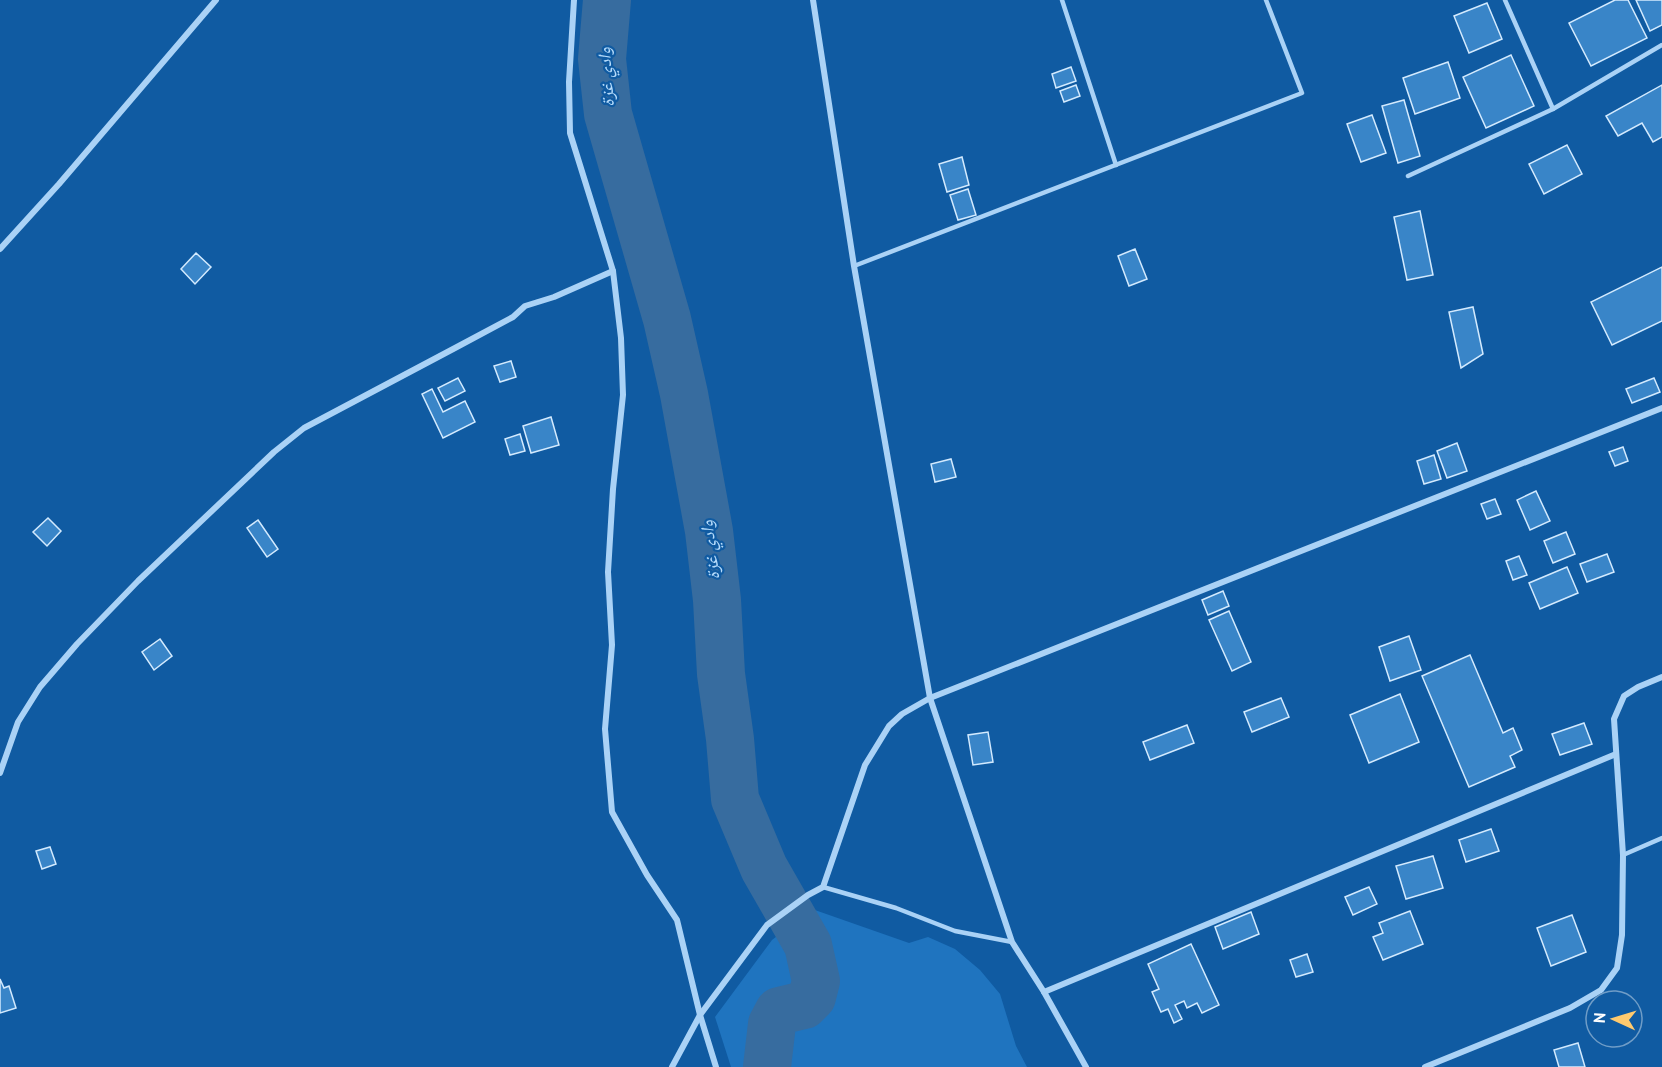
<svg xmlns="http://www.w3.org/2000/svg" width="1662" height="1067" viewBox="0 0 1662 1067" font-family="'PT Sans','Noto Naskh Arabic',sans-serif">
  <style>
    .grass { fill: #1f74bf }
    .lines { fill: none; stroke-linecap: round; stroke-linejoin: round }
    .river { stroke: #376c9f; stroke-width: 48 }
    .building { fill: #3985c8; stroke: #d3eafe; stroke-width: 1.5 }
    .service { stroke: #aad2f6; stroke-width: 4.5 }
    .minor { stroke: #aad2f6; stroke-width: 6 }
    .labels { text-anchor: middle; stroke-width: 4.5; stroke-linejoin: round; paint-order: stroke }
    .water-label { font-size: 18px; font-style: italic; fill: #b6dcfc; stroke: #105ba2 }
  </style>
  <rect width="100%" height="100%" fill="#105ba2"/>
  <!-- grass -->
  <polygon class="grass" points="812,909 909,943 928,937 955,949 980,970 1000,994 1016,1046 1027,1067 731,1067 715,1017 772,940"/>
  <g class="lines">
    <!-- river -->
    <polyline class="river" points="607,0 602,59 608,114 667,319 684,394 709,531 717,600 721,674 730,739 735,799 764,868 808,945 816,981 812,997 804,1005 779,1011 772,1024 767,1067"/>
  </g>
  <!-- building -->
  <g class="building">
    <polygon points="1615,0 1628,0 1647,38 1591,66 1569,23"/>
    <polygon points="1636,0 1662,0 1662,25 1650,31"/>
    <polygon points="1487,3 1502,39 1469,53 1454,16"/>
    <polygon points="1511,55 1534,106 1486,128 1463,77"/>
    <polygon points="1448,62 1460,98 1415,114 1403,78"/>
    <polygon points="1071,67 1076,81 1056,88 1052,74"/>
    <polygon points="1076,85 1080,96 1064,102 1060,91"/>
    <polygon points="1662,85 1662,137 1653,142 1642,123 1618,136 1606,116"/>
    <polygon points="1404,100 1420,156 1398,163 1382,106"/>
    <polygon points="1372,115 1386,153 1361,162 1347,124"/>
    <polygon points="1567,145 1582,174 1544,194 1529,164"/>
    <polygon points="962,157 969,185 947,192 939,164"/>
    <polygon points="968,189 976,215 958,220 950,195"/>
    <polygon points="1420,211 1433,275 1407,280 1394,217"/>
    <polygon points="1135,249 1147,279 1129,286 1118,256"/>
    <polygon points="196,253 211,267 195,284 181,269"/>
    <polygon points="1662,267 1662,321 1612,345 1591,302"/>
    <polygon points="1473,307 1483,354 1461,368 1449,312"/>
    <polygon points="511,361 516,377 500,382 494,366"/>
    <polygon points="458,378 465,391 445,401 438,388"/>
    <polygon points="1654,378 1660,392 1632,403 1626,389"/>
    <polygon points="432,389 443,412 465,401 475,422 443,438 422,394"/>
    <polygon points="551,417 559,445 531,453 523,426"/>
    <polygon points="520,434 525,451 510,455 505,439"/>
    <polygon points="1457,443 1467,471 1447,478 1437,451"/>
    <polygon points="1623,447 1628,461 1615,466 1609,452"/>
    <polygon points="1434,455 1441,479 1424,484 1417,461"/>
    <polygon points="951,459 956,477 935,482 931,464"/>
    <polygon points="1536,491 1550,521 1530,530 1517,500"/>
    <polygon points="1495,499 1501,514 1487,519 1481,504"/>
    <polygon points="48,518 61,531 47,546 33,532"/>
    <polygon points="258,520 278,549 267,557 247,528"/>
    <polygon points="1566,532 1575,554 1553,563 1544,541"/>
    <polygon points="1607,554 1614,572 1587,582 1580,564"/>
    <polygon points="1519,556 1527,575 1513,580 1506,561"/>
    <polygon points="1567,567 1578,593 1540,609 1529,583"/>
    <polygon points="1223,591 1229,606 1208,615 1202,600"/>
    <polygon points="1229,611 1251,662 1232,671 1209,620"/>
    <polygon points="1409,636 1421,670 1390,681 1379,647"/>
    <polygon points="160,639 172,656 154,670 142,652"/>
    <polygon points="1470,655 1503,733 1513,728 1522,750 1510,756 1515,767 1469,787 1422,676"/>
    <polygon points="1400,694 1419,742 1369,763 1350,715"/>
    <polygon points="1281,698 1289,717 1252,732 1244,712"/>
    <polygon points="1584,723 1592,744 1560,755 1552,734"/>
    <polygon points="1187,725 1194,743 1150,760 1143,742"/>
    <polygon points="988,732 993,762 973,765 968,735"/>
    <polygon points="1491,829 1499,851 1466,862 1459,840"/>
    <polygon points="50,847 56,864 42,869 36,851"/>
    <polygon points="1433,856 1443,888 1406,899 1396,866"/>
    <polygon points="1369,887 1377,904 1353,915 1345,897"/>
    <polygon points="1410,911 1423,944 1383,960 1373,937 1383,933 1379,923"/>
    <polygon points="1251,912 1259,934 1223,949 1215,927"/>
    <polygon points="1572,915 1586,952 1551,966 1537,928"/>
    <polygon points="1191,944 1219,1005 1202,1013 1197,1003 1187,1008 1184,1001 1175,1005 1182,1019 1174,1023 1168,1009 1161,1012 1152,992 1159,989 1148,964"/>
    <polygon points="1307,954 1313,972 1296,977 1290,960"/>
    <polygon points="0,979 4,988 9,986 16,1008 0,1013"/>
    <polygon points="1578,1043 1585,1067 1559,1067 1554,1050"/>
  </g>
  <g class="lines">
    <!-- service -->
    <g class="service">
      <polyline points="1062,0 1116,165"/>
      <polyline points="1505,0 1553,109"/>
      <polyline points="1408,176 1553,109 1662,45"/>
      <polyline points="854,266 1302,93 1266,0"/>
      <polyline points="1623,855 1662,838"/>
      <polyline points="823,887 896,908 955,931 1012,942"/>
    </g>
    <!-- minor -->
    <g class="minor">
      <polyline points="574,0 569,82 570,133 613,271 621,338 623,395 613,489 608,572 612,645 605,729 612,812 647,875 677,920 700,1015 716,1067"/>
      <polyline points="813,0 854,266 930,698 1012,942 1044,992 1086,1067"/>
      <polyline points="0,249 59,184 216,0"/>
      <polyline points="0,773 18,722 40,687 77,644 138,581 274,452 304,428 455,348 513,317 525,306 554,297 613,271"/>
      <polyline points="1044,992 1616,754"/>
      <polyline points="672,1067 700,1015 767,925 808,895 823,887 865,765 889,726 902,714 930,698 1662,408"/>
      <polyline points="1425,1067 1570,1008 1601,990 1617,968 1622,935 1623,855 1614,719 1624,696 1638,687 1662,677"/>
    </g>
  </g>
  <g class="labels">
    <!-- water labels -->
    <g class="water-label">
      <text transform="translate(606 77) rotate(-94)" y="6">وادي غزة</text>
      <text transform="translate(710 550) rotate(-97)" y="6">وادي غزة</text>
    </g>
  </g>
  <!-- north arrow -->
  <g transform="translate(1614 1019) rotate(274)"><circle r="28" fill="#105ba2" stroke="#709dc7" stroke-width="1.5"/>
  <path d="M0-4.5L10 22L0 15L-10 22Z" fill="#ffca6e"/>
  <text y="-9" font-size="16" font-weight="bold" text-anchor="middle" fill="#ffffff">N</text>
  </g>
</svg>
